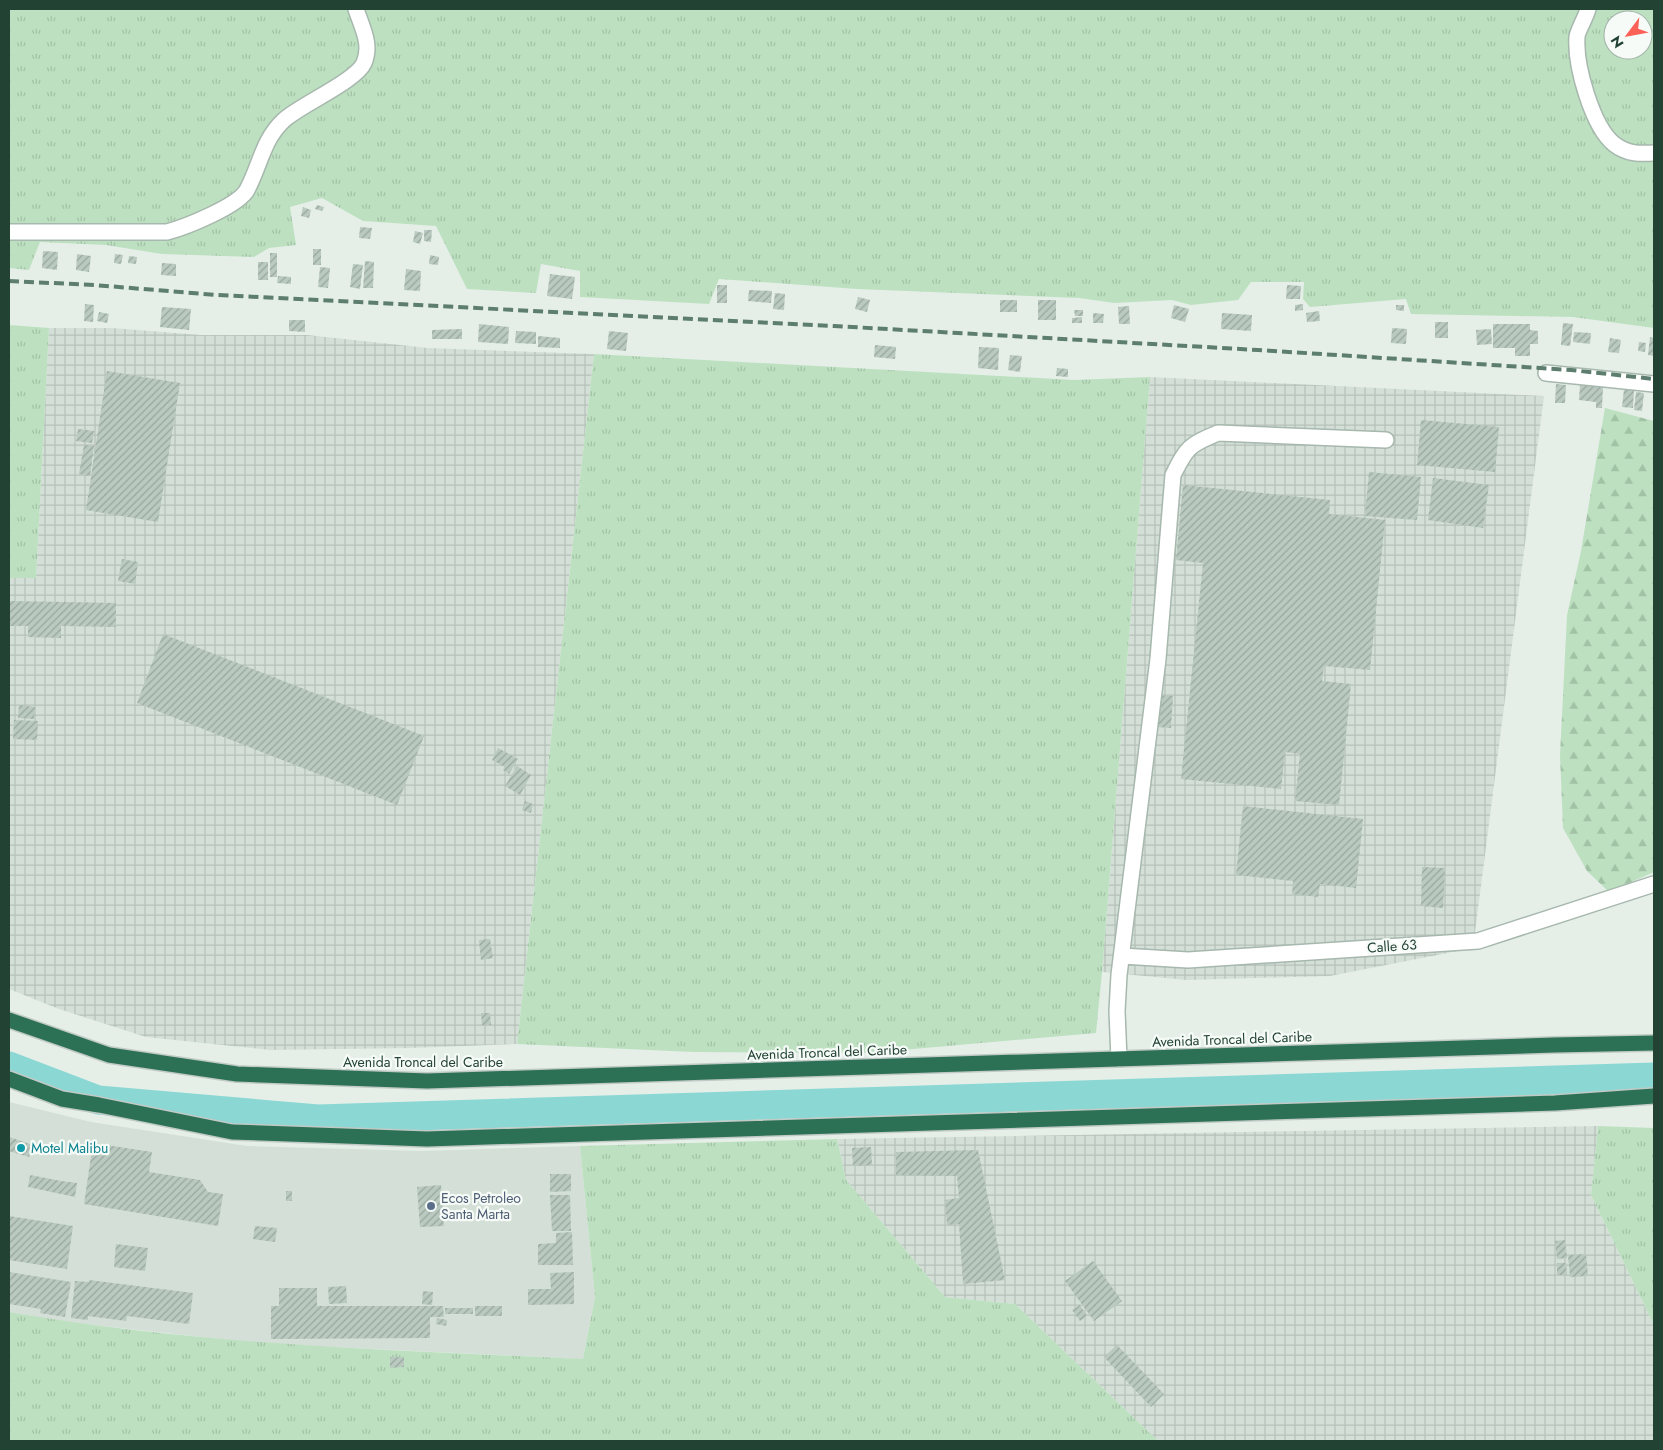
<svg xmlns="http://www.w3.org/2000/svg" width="1663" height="1450" font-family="Jost,sans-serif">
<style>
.built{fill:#d3dfd7}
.industrial{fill:url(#industrial-grid)}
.grass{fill:url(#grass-tufts);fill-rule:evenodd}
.forest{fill:url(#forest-firs)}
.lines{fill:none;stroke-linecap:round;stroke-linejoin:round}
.river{stroke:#8ad7d4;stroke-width:29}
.building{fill:url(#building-hatch)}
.street-casing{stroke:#a7b8ae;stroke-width:18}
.highway-casing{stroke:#c1cac6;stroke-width:18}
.street{stroke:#fff;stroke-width:15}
.highway{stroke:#2c7156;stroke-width:15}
.rail{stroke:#5d7e6f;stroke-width:4;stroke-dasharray:10 5;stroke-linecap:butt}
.culture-dot{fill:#0f9aa8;stroke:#f6fbf7;stroke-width:2}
.service-dot{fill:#5c6f8a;stroke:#f6fbf7;stroke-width:2}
.labels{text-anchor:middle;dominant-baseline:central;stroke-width:4.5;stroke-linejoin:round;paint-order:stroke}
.street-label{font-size:14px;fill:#224234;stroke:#f6fbf7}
.culture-label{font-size:14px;fill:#0d838f;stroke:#f6fbf7;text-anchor:start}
.service-label{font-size:14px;fill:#4e5e75;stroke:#f6fbf7;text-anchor:start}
</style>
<defs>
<pattern id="industrial-grid" width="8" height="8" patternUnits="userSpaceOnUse" patternTransform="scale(1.25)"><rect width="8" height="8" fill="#d3dfd7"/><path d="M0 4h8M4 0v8" fill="none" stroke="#b5c1b9"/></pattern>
<pattern id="grass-tufts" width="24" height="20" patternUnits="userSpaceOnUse" patternTransform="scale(1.25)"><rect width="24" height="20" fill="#bde1c0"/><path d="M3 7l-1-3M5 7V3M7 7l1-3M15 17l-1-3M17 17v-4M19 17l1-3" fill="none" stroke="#a2c2a6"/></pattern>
<pattern id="forest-firs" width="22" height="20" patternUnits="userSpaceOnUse" patternTransform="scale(1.25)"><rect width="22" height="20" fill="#bde1c0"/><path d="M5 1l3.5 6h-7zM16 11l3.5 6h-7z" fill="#a2c2a6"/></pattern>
<pattern id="building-hatch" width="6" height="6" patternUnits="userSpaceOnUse" patternTransform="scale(1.25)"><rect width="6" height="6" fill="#bacac1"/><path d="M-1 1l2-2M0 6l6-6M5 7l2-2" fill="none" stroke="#97a69e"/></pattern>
</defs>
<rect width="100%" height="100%" fill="#e5efe8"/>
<path class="built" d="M9,1102L91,1122L247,1146L420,1151L580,1146L595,1297L583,1359L265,1344L66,1322L9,1312Z"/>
<g class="industrial">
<path d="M49,328H112L201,335H307L428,348L594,354L517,1044L411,1048L271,1050L146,1037L59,1009L9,989V578H36Z"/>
<path d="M1150,377L1544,396L1473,948L1330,976L1187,980L1102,972Z"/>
<path d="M1598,1126L1591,1195L1654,1325V1441H1158L1015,1304L945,1297L846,1180L837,1139Z"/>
</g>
<g class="grass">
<path d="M9,9H1654V328L1573,317L1411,314L1406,299L1310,307L1303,299L1304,282H1251L1238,300L1191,305L1172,300L1114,303L1079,298L857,289L719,279L709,304L580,297V271L541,264L536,293L467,289L436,226L363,221L322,198L290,207L296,245L269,248L254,257L162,254L106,245L40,242L29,270L9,268ZM1613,20H1643V50H1613Z"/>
<path d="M9,325L49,328L36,578H9Z"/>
<path d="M594,354L1074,380L1150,377L1102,972L1096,1033L868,1053L693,1052L517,1044Z"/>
<path d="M1598,1126L1654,1128V1325L1591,1195Z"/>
<path d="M837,1139L846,1180L945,1297L1015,1304L1158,1441H9V1312C198,1345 391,1350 583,1359L595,1297L580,1146Z"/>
</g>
<path class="forest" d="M1605,408L1654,421V872L1609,892L1587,871L1563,828L1560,755L1567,615L1581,551Z"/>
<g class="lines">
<path class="river" d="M9,1066L98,1100L318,1119L1654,1077"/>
</g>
<g class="building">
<path d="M317,205L324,207L322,211L315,209Z"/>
<path d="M303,207L311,210L309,218L301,216Z"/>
<path d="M360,227L372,228L370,239L359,238Z"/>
<path d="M424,230H432L431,242L424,241Z"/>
<path d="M415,231L423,233L420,244L413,242Z"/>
<rect x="313" y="249" width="8" height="16"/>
<path d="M43,251L58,252L57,270L42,268Z"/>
<rect x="270" y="253" width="7" height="24"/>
<path d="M77,254L91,256L89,272L76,270Z"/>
<path d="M115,254L123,255L121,264L114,263Z"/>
<path d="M430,255L439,257L438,265L429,264Z"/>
<path d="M129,256L137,257L136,264L128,263Z"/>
<path d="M365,261L374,262L373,288H363Z"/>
<rect x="258" y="262" width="10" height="18"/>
<path d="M162,263L176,264V276L161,275Z"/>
<path d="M353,264L363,265L360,289L350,287Z"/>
<path d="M320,267L330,268L328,288L318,287Z"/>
<path d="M406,269L421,271L420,291L404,290Z"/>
<path d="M550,274L575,277L572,299L547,296Z"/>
<path d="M278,276L291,277V284L277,283Z"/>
<rect x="717" y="285" width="10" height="18"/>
<path d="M1287,285L1301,286L1300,299H1286Z"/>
<path d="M749,290L772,291L771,303L748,301Z"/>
<path d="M775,293L785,294L784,310L773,309Z"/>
<path d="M858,297L870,300L867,312L855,309Z"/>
<rect x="1000" y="300" width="17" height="12"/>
<rect x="1038" y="300" width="18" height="20"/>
<path d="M85,304L94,305L93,322L84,321Z"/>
<path d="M1303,304V310L1295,311V305Z"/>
<path d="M1174,305L1189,309L1185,322L1171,318Z"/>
<path d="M1396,305H1404V311L1396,310Z"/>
<path d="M1129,306L1130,324H1119L1118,307Z"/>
<path d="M162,307L191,309L189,330L160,327Z"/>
<path d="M1074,310H1083V316H1075Z"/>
<path d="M1319,311L1320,321L1307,322L1306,313Z"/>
<path d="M99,312L109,314L107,323L97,321Z"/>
<path d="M1093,313L1104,314L1103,323H1093Z"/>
<path d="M1222,313L1252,315L1251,331L1221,329Z"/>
<path d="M1082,317V323H1072V318Z"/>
<path d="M289,320H305V332L289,331Z"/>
<rect x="1435" y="322" width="13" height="16"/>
<path d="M1563,323L1573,324L1570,346L1561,345Z"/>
<path d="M479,324L509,327L508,344L478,342Z"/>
<path d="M1493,324H1530V330L1538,331V344H1530V356H1515V348H1493Z"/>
<path d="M1392,328L1407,329L1406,344L1391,343Z"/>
<path d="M462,329V339H432V330Z"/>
<path d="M1491,329L1492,344L1477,345L1476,330Z"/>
<path d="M516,331L536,332V344L515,343Z"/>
<path d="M609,331L628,333L626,351L607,349Z"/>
<path d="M1574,332L1591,333L1590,344L1573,342Z"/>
<path d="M538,336L560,338V348L538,347Z"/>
<path d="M1650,337L1654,338V356L1648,355Z"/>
<path d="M1610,338L1621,340L1619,353L1608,352Z"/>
<path d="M1639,342L1646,343L1645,352L1638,351Z"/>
<path d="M875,345L896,347L895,359L874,357Z"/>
<path d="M979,347L999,348L998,370L978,368Z"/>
<path d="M1010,355L1022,356L1020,372L1008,370Z"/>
<path d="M1057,368L1068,369V377L1056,376Z"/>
<path d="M107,371L180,383L158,522L86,510Z"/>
<path d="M1556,384L1566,385L1565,403H1555Z"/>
<path d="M1580,385L1603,387L1602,408H1596V402L1579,400Z"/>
<path d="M1624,389L1634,390L1633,408L1622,407Z"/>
<path d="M1636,392L1644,393L1642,411L1634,410Z"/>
<path d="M1421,420L1499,427L1495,472L1417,465Z"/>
<path d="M78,429L94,431L92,443L76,441Z"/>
<path d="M84,445L94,446L90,476L79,474Z"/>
<path d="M1369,472L1421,477L1417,520L1365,516Z"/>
<path d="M1433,478L1489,485L1483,528L1428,520Z"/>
<path d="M1183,485L1330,500L1329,514L1385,520L1370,670L1324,666L1322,681L1351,684L1339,805L1295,801L1300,754L1285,752L1281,789L1181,779L1203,563L1176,560Z"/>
<path d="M122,559L138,562L135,584L118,581Z"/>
<path d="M9,601L116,603V627L61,626V638L28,637V626H9Z"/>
<path d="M163,634L424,736L397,805L137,703Z"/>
<path d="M1158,695L1173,696L1171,728L1157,727Z"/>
<path d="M19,705L35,707L34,719L18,718Z"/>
<path d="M14,720L38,721L37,740L13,739Z"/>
<path d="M498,748L518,759L509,774L503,770L505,767L492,760Z"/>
<path d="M517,766L531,775L520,795L505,786Z"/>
<path d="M525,801L533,804L531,813L522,810Z"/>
<path d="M1243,806L1363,819L1356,888L1320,884L1318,897L1292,894L1293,881L1236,875Z"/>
<path d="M1422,867L1445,868L1443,908L1421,906Z"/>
<path d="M490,939L493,958L481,960L479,940Z"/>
<path d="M481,1013H490L491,1025H482Z"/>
<path d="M9,1137L33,1145L29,1157L9,1151Z"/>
<path d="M93,1143L152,1152L149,1172L200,1180L208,1192L223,1194L218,1226L84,1204Z"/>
<path d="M871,1147L872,1165L853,1166L852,1148Z"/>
<path d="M978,1150L1005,1280L963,1284L959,1224L947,1225L945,1200L959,1198L957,1176L896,1175V1152Z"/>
<path d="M550,1174H571V1191L550,1192Z"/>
<path d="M30,1175L61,1181L77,1183L75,1197L28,1187Z"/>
<path d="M441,1185L444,1226L420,1227L417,1187Z"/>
<rect x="286" y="1191" width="6" height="10"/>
<path d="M550,1195H570L571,1231H552Z"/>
<path d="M9,1216L73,1226L67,1269L9,1260Z"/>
<path d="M255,1226L277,1228L275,1242L253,1239Z"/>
<path d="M572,1232L573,1265H538V1244L556,1243V1233Z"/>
<path d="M1565,1240L1567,1258L1557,1259L1555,1241Z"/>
<path d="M116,1244L148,1248L145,1271L114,1267Z"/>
<path d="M1586,1254L1588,1276L1570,1277L1568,1255Z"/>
<path d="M1093,1261L1122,1301L1094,1321L1065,1281Z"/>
<path d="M1557,1263H1566L1567,1275H1557Z"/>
<path d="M9,1272L71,1282L65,1317L40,1313L41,1309L9,1304Z"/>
<path d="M574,1272V1304L528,1305V1289H551L550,1273Z"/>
<path d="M89,1280L193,1293L189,1324L127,1316L126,1321L88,1316V1320L71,1318L75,1281L89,1282Z"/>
<path d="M346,1286L347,1303L329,1304L328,1287Z"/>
<path d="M279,1288H317V1306H443L444,1317H430V1338L271,1339V1306H279Z"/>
<path d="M423,1291L433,1292L432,1305L422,1304Z"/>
<path d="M1080,1305L1087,1316L1080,1321L1072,1310Z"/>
<rect x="475" y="1306" width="27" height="10"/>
<rect x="445" y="1308" width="28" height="6"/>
<path d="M437,1318L447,1320L446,1326L436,1324Z"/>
<path d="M1117,1345L1164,1394L1151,1407L1104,1357Z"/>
<path d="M390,1357H404V1367L390,1368Z"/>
</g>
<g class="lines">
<g class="street-casing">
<g id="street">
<path d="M1588,9C1586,17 1577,32 1577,37C1575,65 1592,126 1614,144C1627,154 1639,154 1654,153"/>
<path d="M9,232H167C186,227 238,206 247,190C260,166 263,139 284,120C300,105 356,81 364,63C372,44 362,28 356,9"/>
<path d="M1546,373L1654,384"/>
<path d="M1122,956L1188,960L1478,941L1654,884"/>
<path d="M1119,1059L1117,1011L1119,975L1158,659L1173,475C1187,447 1189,445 1218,433L1386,440"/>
</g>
</g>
<g class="highway-casing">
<g id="highway">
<path d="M9,1020L109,1055L237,1074L427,1081L1554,1045L1654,1043"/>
<path d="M9,1079L62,1099L99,1105L232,1132L427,1139L1555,1103L1654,1096"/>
</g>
</g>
<use href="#street" class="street"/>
<use href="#highway" class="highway"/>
<path class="rail" d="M9,281L94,285L217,295L834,326L1258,350L1571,370L1654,379"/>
</g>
<circle class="culture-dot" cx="21" cy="1148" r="5"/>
<circle class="service-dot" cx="431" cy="1206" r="5"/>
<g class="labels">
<g class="street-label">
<text transform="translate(1392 946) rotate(-4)">Calle 63</text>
<text transform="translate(1232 1039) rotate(-2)">Avenida Troncal del Caribe</text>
<text transform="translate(827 1052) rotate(-2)">Avenida Troncal del Caribe</text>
<text x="423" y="1062">Avenida Troncal del Caribe</text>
</g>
<g class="culture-label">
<text x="31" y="1148">Motel Malibu</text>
</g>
<g class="service-label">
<text x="441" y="1198">Ecos Petroleo<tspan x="441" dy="16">Santa Marta</tspan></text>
</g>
</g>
<rect width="1663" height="1450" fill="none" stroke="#224234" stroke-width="20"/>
<g transform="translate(1628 35) rotate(238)"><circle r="24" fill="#f6fbf7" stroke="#a1b1a9"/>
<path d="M0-4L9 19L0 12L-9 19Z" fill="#fb6157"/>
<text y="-8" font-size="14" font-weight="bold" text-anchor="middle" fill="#224234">N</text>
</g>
</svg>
